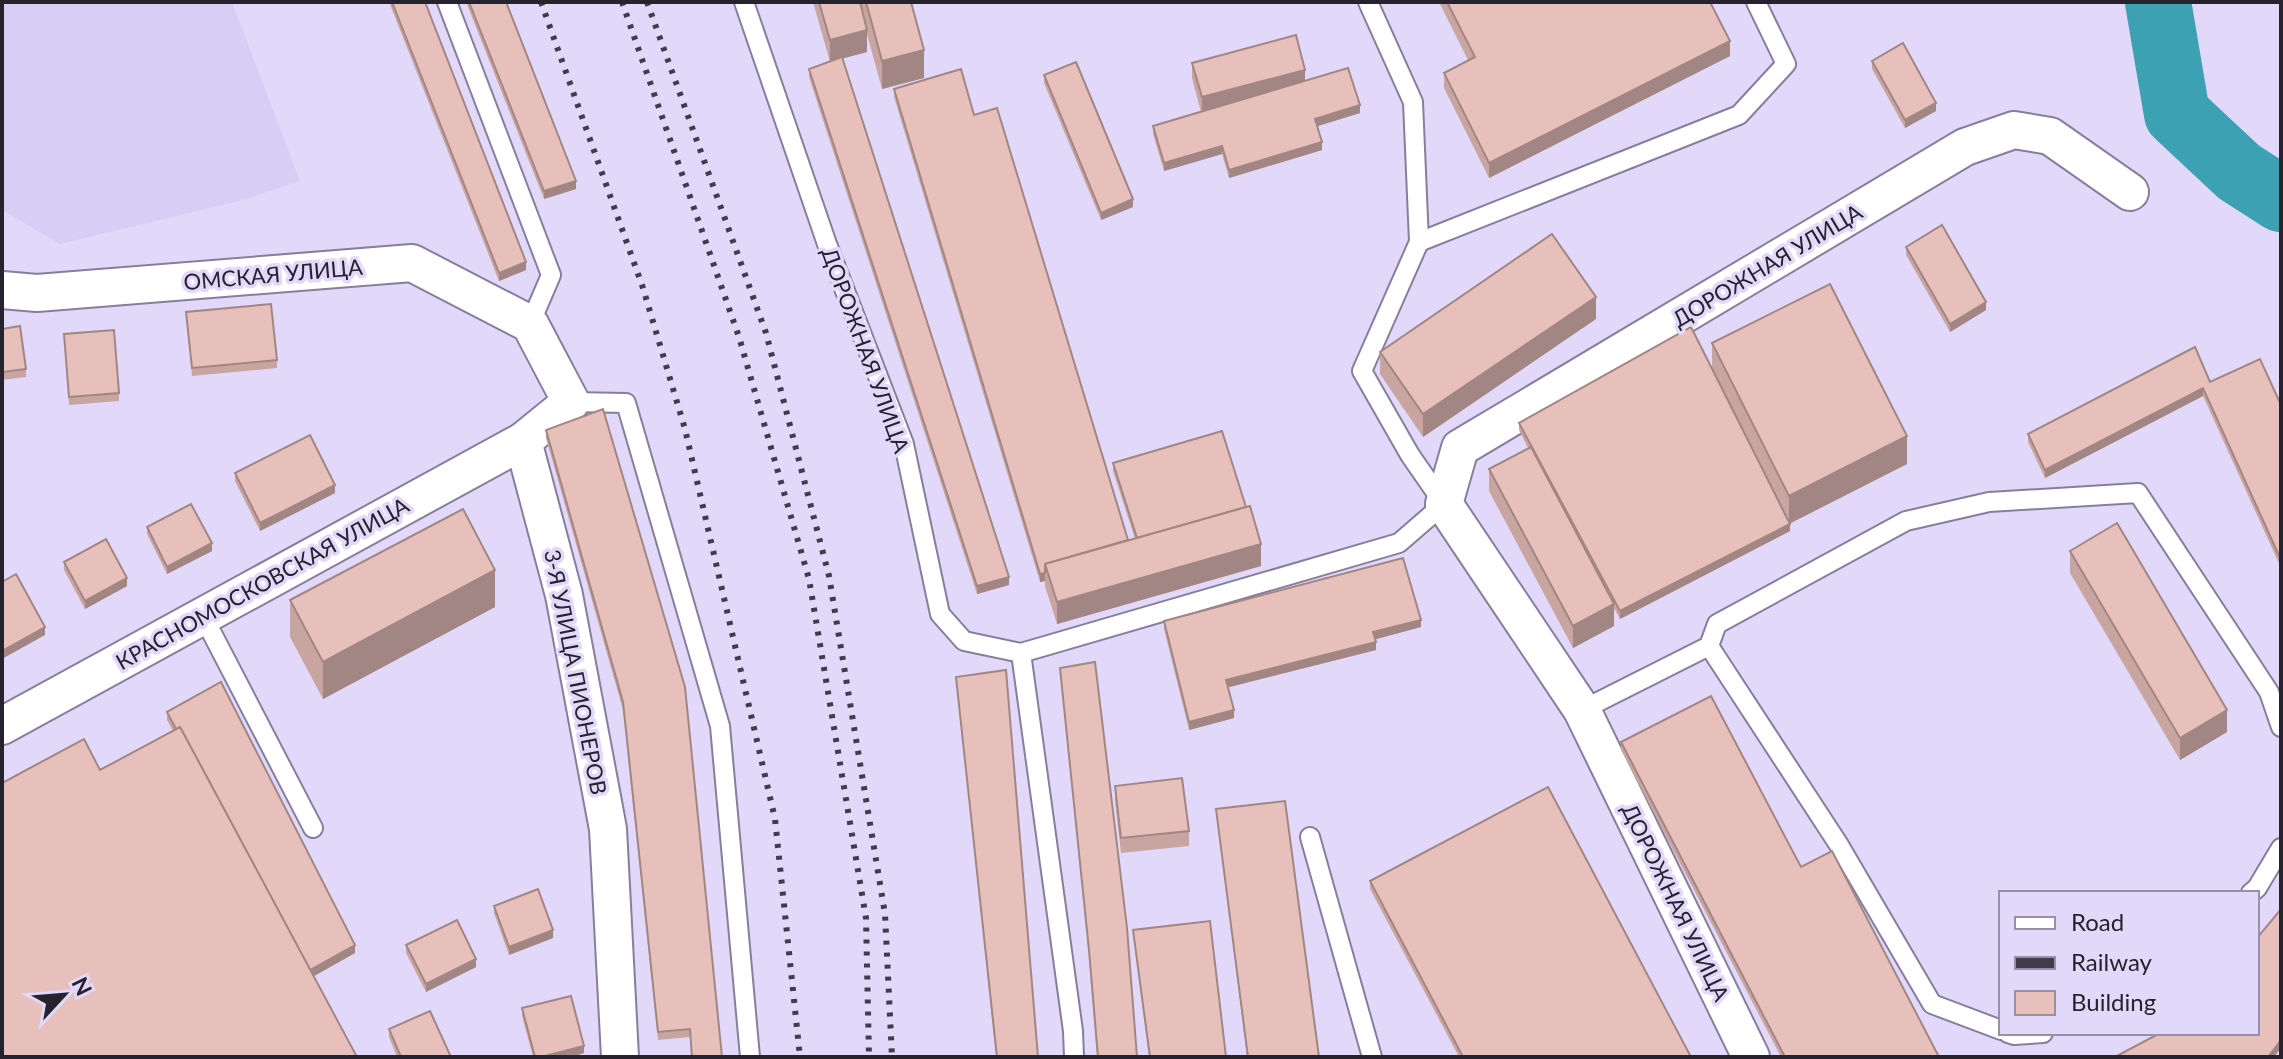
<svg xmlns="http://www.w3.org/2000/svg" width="2283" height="1059" font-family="Lato,sans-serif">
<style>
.built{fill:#d8cdf4}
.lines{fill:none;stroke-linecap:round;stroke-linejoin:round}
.river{stroke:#3da1b4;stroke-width:66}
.lane-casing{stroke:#877e9c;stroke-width:22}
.street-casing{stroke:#877e9c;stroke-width:40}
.lane{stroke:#fff;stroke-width:18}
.street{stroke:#fff;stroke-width:36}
.rail{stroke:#413c4b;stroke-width:6;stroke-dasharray:4 8;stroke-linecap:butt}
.wall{fill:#c8a5a1}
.shaded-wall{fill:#a28683}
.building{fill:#e8c0bb;stroke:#a28683;stroke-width:2}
.labels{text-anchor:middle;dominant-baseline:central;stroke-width:7;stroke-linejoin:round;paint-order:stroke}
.street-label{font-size:22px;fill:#26222e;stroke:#e2d9fa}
</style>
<rect width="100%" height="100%" fill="#e2d9fa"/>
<path class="built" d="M2,2H232L300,181L243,200L60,244L2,210Z"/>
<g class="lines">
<path class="river" d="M2158,2L2177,114L2239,172L2281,199"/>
<g class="lane-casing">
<g id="lane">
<path d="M447,2L551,275L530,324"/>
<path d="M744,2L827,244L904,444L940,614L964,641L1021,653L1399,543L1444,504L1410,455L1362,371L1419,242L1413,102L1368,2"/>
<path d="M1419,242L1739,115L1786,64L1756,2"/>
<path d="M571,402L626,403L720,726L750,1057"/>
<path d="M203,616L313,828"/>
<path d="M1709,646L1839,845L1932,1004L2001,1030"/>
<path d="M1021,653L1073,1031L1074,1057"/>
<path d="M1582,710L1709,646L1717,624L1906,521L1989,502L2138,493L2269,692L2281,727"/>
<path d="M1310,837L1372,1057"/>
<path d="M2251,893L2257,888L2281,848"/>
<path d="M2008,1033L2014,1035L2043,1033"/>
</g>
</g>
<g class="street-casing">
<g id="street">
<path d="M2,290L37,293L412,263L530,324L571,402L523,441L564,595L608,829L620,1057"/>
<path d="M2,726L523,441"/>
<path d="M1751,1057L1582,710L1444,504L1460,448L1965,147L2014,130L2050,136L2130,192"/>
</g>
</g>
<use href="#lane" class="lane"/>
<use href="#street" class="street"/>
<g class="rail">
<path d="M541,2L643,288L685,429L775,819L800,1057"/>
<path d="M622,2L739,337L809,579L866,918L869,1057"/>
<path d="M647,2L766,333L829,576L885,914L892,1057"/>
</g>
</g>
<g class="wall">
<path d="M389,2H425L526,270L499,281Z"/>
<path d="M466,2H506L576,189L544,199Z"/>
<path d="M813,2H911L924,78L882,89L867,34V52L842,58L1009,585L977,594L809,77V69L830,62Z"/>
<path d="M1439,2H1710L1730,56L1489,178L1444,88V73L1468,60Z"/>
<path d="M1872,61L1936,111L1905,128L1872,69Z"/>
<path d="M1192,63L1305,81L1360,113L1317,126L1322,150L1229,178L1222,154L1164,171L1153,134V126L1201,112L1192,78Z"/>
<path d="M1044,75L1133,207L1101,220L1044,83Z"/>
<path d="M894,89L974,115L1128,540L1135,539L1113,471V463L1261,566L1057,624L1045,586V581L1040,582L894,97Z"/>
<path d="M1906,247L1986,310L1950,332L1906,255Z"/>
<path d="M186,312L277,360V368L192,376Z"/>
<path d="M1596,319L1423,437L1380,374V352Z"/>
<path d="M2,329L26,369V377L2,380Z"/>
<path d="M64,334L119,393V401L69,405Z"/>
<path d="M1712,343L1907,464L1790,523V531L1620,619L1614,608V626L1573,648L1489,491V469L1528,448L1519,430V423L1712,369Z"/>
<path d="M2210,382L2281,405V568L2203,396L2045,478L2028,442V434Z"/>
<path d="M603,409L722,1057H691L690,1037L658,1040L623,710L546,438V430Z"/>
<path d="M235,473L335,493L260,531L235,481Z"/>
<path d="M147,527L212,551L167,574L147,534Z"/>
<path d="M2070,551L2227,732L2180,760L2070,573Z"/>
<path d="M64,562L127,586L85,609L64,570Z"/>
<path d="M290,600L495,607L323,699L290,637Z"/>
<path d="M1164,621L1421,627L1375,639L1376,650L1228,687L1234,718L1189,730L1164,629Z"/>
<path d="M1060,668L1137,1057H1097L1089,958Z"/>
<path d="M956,677L1038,1057H996Z"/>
<path d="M167,712L355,953L314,976L100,770L173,731L167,720Z"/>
<path d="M1621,742L1801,867L1939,1057H1781L1621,750Z"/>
<path d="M1115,786L1189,831V846L1121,853L1115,801Z"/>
<path d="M1216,809L1319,1057H1247Z"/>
<path d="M1370,881L1691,1057H1459L1370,889Z"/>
<path d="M494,906L553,938L509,955L494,913Z"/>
<path d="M1133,930L1226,1057H1149Z"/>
<path d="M406,945L476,967L426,992L406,953Z"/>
<path d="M522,1008L584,1053L571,1057H533L522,1016Z"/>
<path d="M389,1029L451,1057H397L389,1037Z"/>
</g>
<g class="shaded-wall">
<path d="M867,30V52L830,62V40Z"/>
<path d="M1730,41V56L1489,178V163Z"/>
<path d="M924,50V78L882,89V61Z"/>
<path d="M1305,70V85L1202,112V97Z"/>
<path d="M1936,103V111L1905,128V120Z"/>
<path d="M1360,105V113L1315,127V119Z"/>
<path d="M1322,142V150L1229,178V170Z"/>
<path d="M1222,146V154L1164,171V163Z"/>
<path d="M576,181V189L544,199V191Z"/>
<path d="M1133,199V207L1101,220V213Z"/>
<path d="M526,262V270L499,281V273Z"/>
<path d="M1596,297V319L1423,437V414Z"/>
<path d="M1986,302V310L1950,332V324Z"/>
<path d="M2203,388V396L2045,478V470Z"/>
<path d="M1907,436V464L1789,524V496Z"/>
<path d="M335,485V493L260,531V523Z"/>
<path d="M1790,524V531L1620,619V611Z"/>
<path d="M212,543V551L167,574V567Z"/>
<path d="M1261,544V566L1057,624V602Z"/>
<path d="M495,570V607L323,699V662Z"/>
<path d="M1045,573V581L1040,582V574Z"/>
<path d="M1009,577V585L977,594V586Z"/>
<path d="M127,578V586L85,609V601Z"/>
<path d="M1614,604V626L1573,648V626Z"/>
<path d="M1421,620V627L1373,640V632Z"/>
<path d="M45,627V635L2,659V651Z"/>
<path d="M1376,642V650L1226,688V680Z"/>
<path d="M1234,710V718L1189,730V722Z"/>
<path d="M2227,710V732L2180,760V738Z"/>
<path d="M553,930V938L509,955V947Z"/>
<path d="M355,945V953L307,980V972Z"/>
<path d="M476,959V967L426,992V984Z"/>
<path d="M2281,1040V1048L2274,1057H2268Z"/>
<path d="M584,1046V1053L571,1057H541Z"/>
</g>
<g class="building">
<path d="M392,2H425L526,262L499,273Z"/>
<path d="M469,2H506L576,181L544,191Z"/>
<path d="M819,2H860L867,30L830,40Z"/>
<path d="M866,2H911L924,50L882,61Z"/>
<path d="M1447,2H1710L1730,41L1489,163L1444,73L1475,57Z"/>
<path d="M1296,35L1305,70L1202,97L1192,63Z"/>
<path d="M1903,43L1936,103L1905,120L1872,61Z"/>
<path d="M842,57L1009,577L977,586L809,69Z"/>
<path d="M1076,62L1133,199L1101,213L1044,75Z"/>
<path d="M1348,68L1360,105L1315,119L1322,142L1229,170L1222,146L1164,163L1153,126Z"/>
<path d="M961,69L974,115L997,108L1128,540L1045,564V573L1040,574L894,89Z"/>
<path d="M1942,225L1986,302L1950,324L1906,247Z"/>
<path d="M1552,234L1596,297L1423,414L1380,352Z"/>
<path d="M1830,284L1907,436L1789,496L1712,343Z"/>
<path d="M271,304L277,360L192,368L186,312Z"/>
<path d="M20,326L26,369L2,372V329Z"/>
<path d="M1691,327L1790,524L1620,611L1519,423Z"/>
<path d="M114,330L119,393L69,397L64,334Z"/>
<path d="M2195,347L2210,382L2260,359L2281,405V560L2203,388L2045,470L2028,434Z"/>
<path d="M603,409L685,687L722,1057H692L690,1029L658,1032L623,702L546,430Z"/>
<path d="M1222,431L1246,507L1137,538L1113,463Z"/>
<path d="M310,435L335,485L260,523L235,473Z"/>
<path d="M1531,447L1614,604L1573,626L1489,469Z"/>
<path d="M191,504L212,543L167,567L147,527Z"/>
<path d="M1250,506L1261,544L1057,602L1045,564Z"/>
<path d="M463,509L495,570L323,662L290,600Z"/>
<path d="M2117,523L2227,710L2180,738L2070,551Z"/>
<path d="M106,539L127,578L85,601L64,562Z"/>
<path d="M1403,558L1421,620L1373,632L1376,642L1226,680L1234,710L1189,722L1164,621Z"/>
<path d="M16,574L45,627L2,651V582Z"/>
<path d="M1095,662L1127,928L1137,1057H1098L1089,950L1060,668Z"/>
<path d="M1006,670L1038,1057H997L956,677Z"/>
<path d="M221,682L355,945L310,970L180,727L176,729L167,712Z"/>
<path d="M1711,696L1801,867L1832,851L1939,1057H1785L1621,742Z"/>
<path d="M180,727L357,1057H2V783L84,739L100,770Z"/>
<path d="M1182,778L1189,831L1121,838L1115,786Z"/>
<path d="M1548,787L1691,1057H1463L1370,881Z"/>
<path d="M1285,801L1319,1057H1248L1216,809Z"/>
<path d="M538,889L553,930L509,947L494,906Z"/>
<path d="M2281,909V1040L2268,1057H2115L2160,1033H2257V938Z"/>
<path d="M457,920L476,959L426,984L406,945Z"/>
<path d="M1210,921L1226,1057H1150L1133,930Z"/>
<path d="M571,996L584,1046L541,1057H535L522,1008Z"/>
<path d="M430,1011L451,1057H401L389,1029Z"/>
</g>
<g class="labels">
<g class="street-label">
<text transform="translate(1767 265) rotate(-31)">ДОРОЖНАЯ УЛИЦА</text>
<text transform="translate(273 274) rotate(-5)">ОМСКАЯ УЛИЦА</text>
<text transform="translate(866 350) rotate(70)">ДОРОЖНАЯ УЛИЦА</text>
<text transform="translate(262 583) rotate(-29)">КРАСНОМОСКОВСКАЯ УЛИЦА</text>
<text transform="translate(576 672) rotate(79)">3-Я УЛИЦА ПИОНЕРОВ</text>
<text transform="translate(1676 902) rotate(64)">ДОРОЖНАЯ УЛИЦА</text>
</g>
</g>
<rect width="2283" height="1059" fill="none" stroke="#26222e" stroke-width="8"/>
<rect x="1999" y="891" width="260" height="144" fill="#e2d9fa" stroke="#9790a8" stroke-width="2"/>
<rect x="2015" y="917" width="40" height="12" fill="#ffffff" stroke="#9790a8" stroke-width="2"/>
<text x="2071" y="931" font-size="24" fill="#26222e">Road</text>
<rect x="2015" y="957" width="40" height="12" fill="#413c4b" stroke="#9790a8" stroke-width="2"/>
<text x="2071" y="971" font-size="24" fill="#26222e">Railway</text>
<rect x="2015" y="991" width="40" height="24" fill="#e8c0bb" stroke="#9790a8" stroke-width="2"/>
<text x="2071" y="1011" font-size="24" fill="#26222e">Building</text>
<g transform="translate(64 995) rotate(64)" stroke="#e2d9fa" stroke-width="6" paint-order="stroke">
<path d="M0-6L14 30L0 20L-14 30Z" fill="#26222e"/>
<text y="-12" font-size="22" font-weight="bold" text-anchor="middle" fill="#26222e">N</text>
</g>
</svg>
